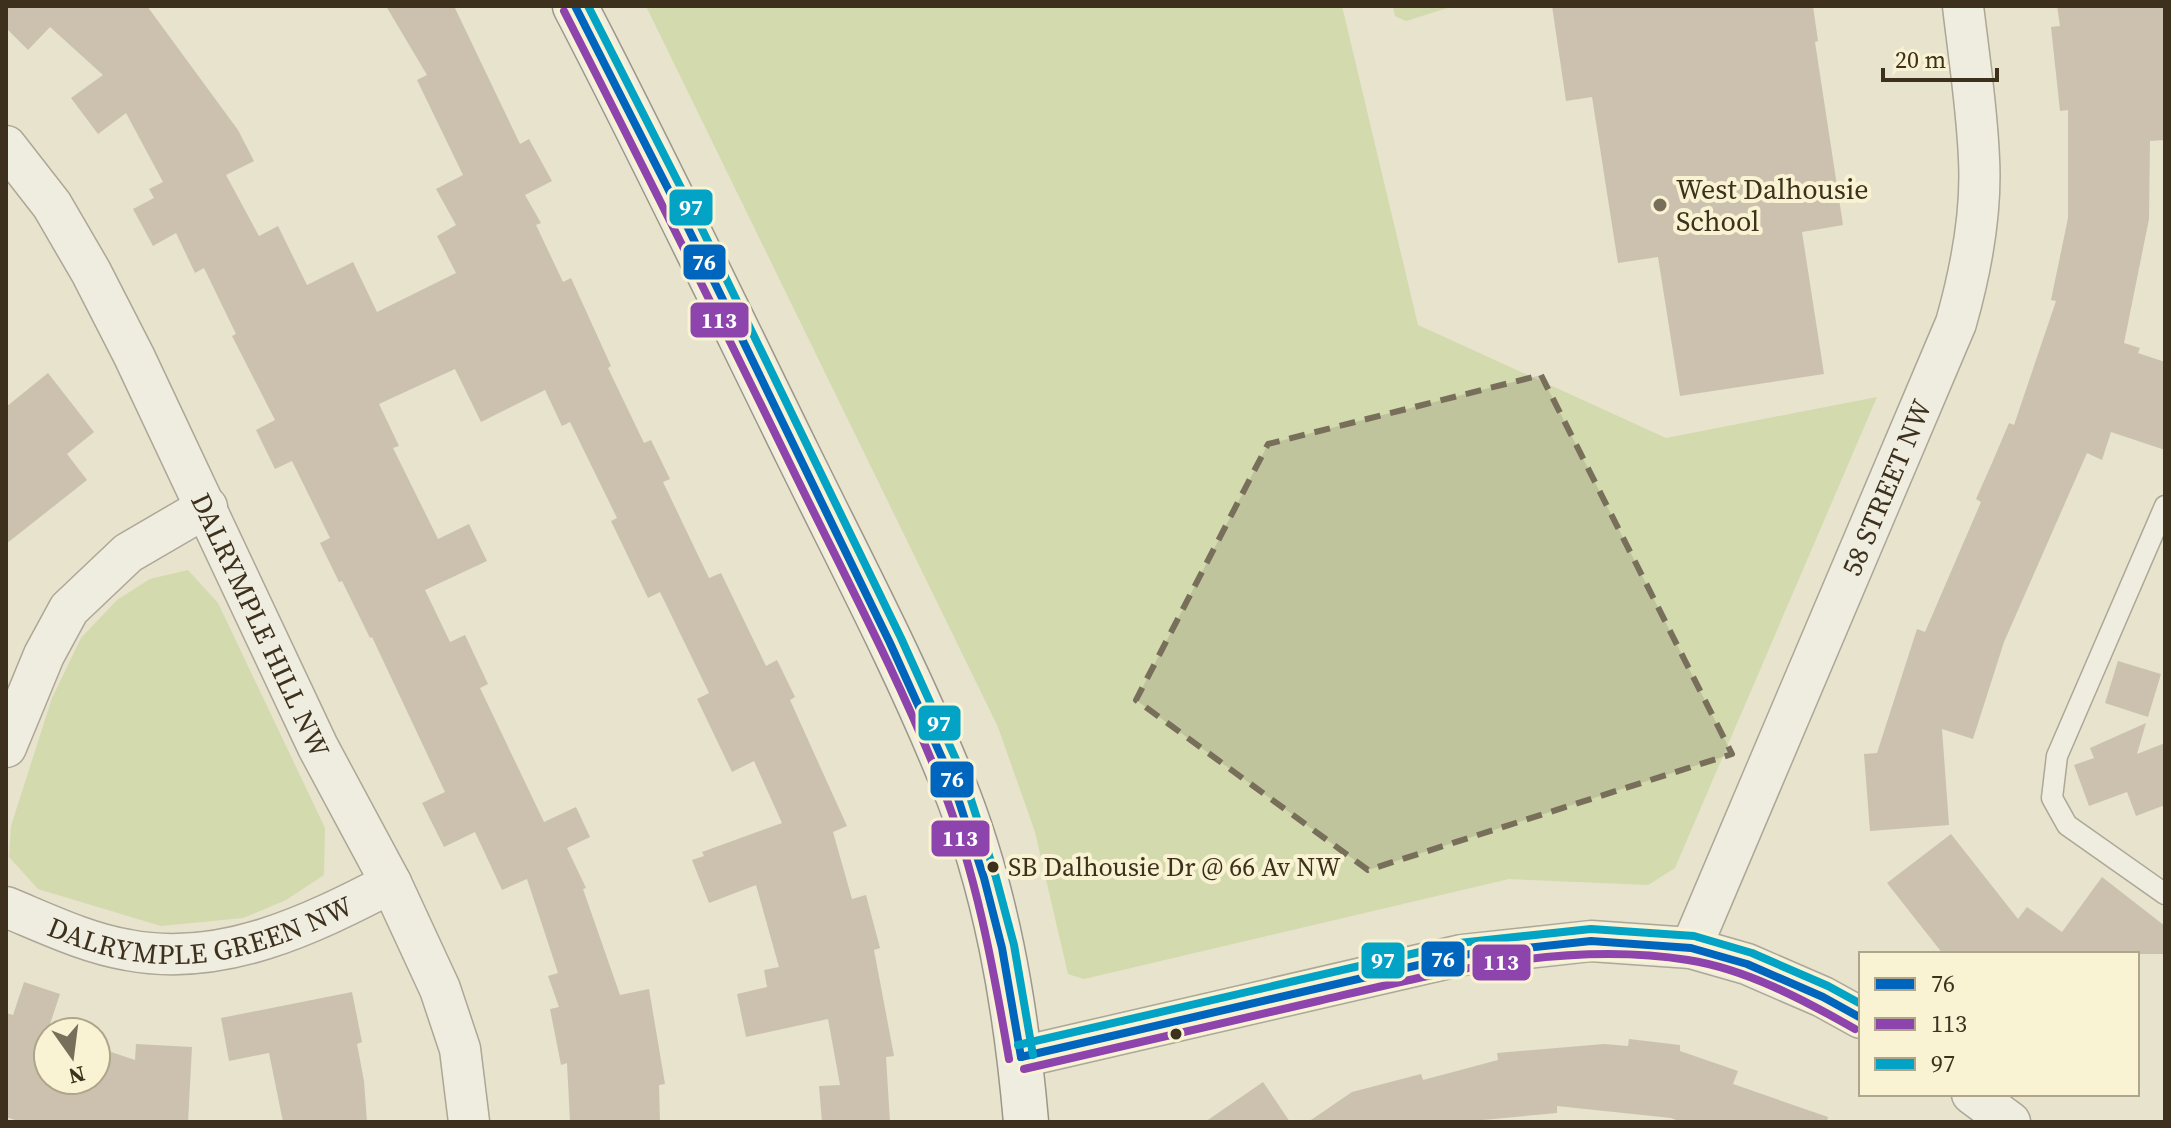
<svg xmlns="http://www.w3.org/2000/svg" width="2171" height="1128" font-family="'Source Serif 4',serif">
<style>
.green{fill:#d3daae}
.building{fill:#ccc1ae}
.lines{fill:none;stroke-linecap:round;stroke-linejoin:round}
.lane-casing{stroke:#aca796;stroke-width:23}
.street-casing{stroke:#aca796;stroke-width:43}
.secondary-casing{stroke:#9c9786;stroke-width:47}
.lane{stroke:#efece0;stroke-width:20}
.street{stroke:#efece0;stroke-width:40}
.secondary{stroke:#efece0;stroke-width:44}
.bus-1-casing{stroke:#f9f3d3;stroke-width:14}
.bus-2-casing{stroke:#f9f3d3;stroke-width:14}
.bus-3-casing{stroke:#f9f3d3;stroke-width:14}
.bus-1{stroke:#0065bd;stroke-width:8}
.bus-2{stroke:#8e44ad;stroke-width:8}
.bus-3{stroke:#03a3c5;stroke-width:8}
.marked{fill:#786f5b;fill-opacity:0.2;stroke:#786f5b;stroke-width:6;stroke-dasharray:16 10;stroke-linejoin:round}
.poi-dot{fill:#786f5b;stroke:#f9f3d3;stroke-width:3}
.bus-dot{fill:#3d311d;stroke:#f9f3d3;stroke-width:3}
.labels{text-anchor:middle;dominant-baseline:central;stroke-width:8;stroke-linejoin:round;paint-order:stroke}
.bus-label{font-size:26px;fill:#3d311d;stroke:#f9f3d3;text-anchor:start}
.poi-label{font-size:28px;fill:#3d311d;stroke:#f9f3d3;text-anchor:start}
.street-label{font-size:28px;fill:#3d311d;stroke:#f9f3d3}
.line-badge{stroke:#f9f3d3;stroke-width:3}
.badge-label{font-size:22px;text-anchor:middle;font-weight:bold;fill:#fff}
</style>
<rect width="100%" height="100%" fill="#e7e3cd"/>
<g class="green">
<path d="M646,6H1342L1418,325L1666,438L1877,397L1675,868L1648,885L1509,879L1084,979L1068,974L1035,832L998,727Z"/>
<path d="M1393,6H1454L1406,21L1395,16Z"/>
<path d="M188,570L218,603L325,828L324,875L286,900L243,918L161,926L38,889L9,857L11,826L52,698L81,638L117,600L150,579Z"/>
</g>
<g class="building">
<path d="M6,6H147L238,130L254,161L226,175L259,236L278,226L307,285L353,262L377,312L456,273L437,236L456,225L436,189L463,175L417,80L427,75L386,6H454L520,144L529,139L552,181L525,195L541,223L536,225L563,282L571,278L611,366L608,368L644,443L651,440L670,479L663,482L709,578L721,573L766,666L777,660L795,697L790,700L847,826L833,832L852,899L866,895L880,948L874,950L894,1056L886,1057L890,1122H822L819,1086L840,1085L828,1019L746,1037L737,994L767,987L764,970L779,967L756,885L709,903L692,860L704,856L702,852L782,823L754,761L732,772L697,699L709,693L660,592L648,598L611,521L617,518L570,422L562,426L545,390L481,422L455,369L379,404L399,446L393,448L438,539L469,524L487,561L425,590L450,642L465,635L488,684L480,688L544,822L576,807L590,837L567,848L586,888L583,889L620,995L649,989L665,1084L659,1085L660,1122H570L567,1063L561,1065L550,1009L559,1007L548,976L558,973L527,879L502,890L475,832L444,847L422,803L445,792L372,637L370,638L342,581L339,582L320,543L330,538L292,461L275,469L256,430L275,420L232,336L236,334L204,268L195,273L176,233L153,246L133,209L154,198L149,189L163,182L126,113L98,134L71,98L103,75L50,27L28,50L6,28Z"/>
<path d="M1552,6H1813L1818,41L1815,42L1843,225L1802,232L1824,374L1680,396L1658,257L1618,263L1592,97L1566,101Z"/>
<path d="M2057,6H2165V140L2150,141L2149,219L2124,343L2140,348L2138,353L2165,362V450L2111,432L2102,460L2087,453L2004,642L1973,739L1942,729L1949,825L1870,831L1864,754L1877,753L1917,629L1925,632L1981,502L1976,499L1992,463L2009,423L2014,425L2056,301L2051,300L2068,218V110L2060,111L2051,27L2060,26Z"/>
<path d="M48,373L94,432L67,454L87,480L6,544V407Z"/>
<path d="M2118,661L2161,674L2148,717L2105,703Z"/>
<path d="M2146,723L2137,754L2165,743V805L2136,816L2127,792L2089,806L2074,765L2094,758L2090,748Z"/>
<path d="M1951,834L2018,919L2027,907L2062,932L2102,877L2165,926V954H1943L1887,883Z"/>
<path d="M24,982L60,994L48,1030L54,1032H48V1080H96V1047L135,1060L136,1044L192,1047L188,1122H21L6,1117V1013L13,1015Z"/>
<path d="M352,992L362,1042L357,1044L364,1081L367,1122H283L269,1053L229,1061L221,1018Z"/>
<path d="M1629,1039L1680,1045V1051L1738,1071L1733,1084L1828,1117L1827,1122H1681L1671,1118L1557,1106V1113L1461,1122H1308L1352,1092L1421,1074L1423,1080L1498,1060L1497,1053L1604,1044L1628,1046Z"/>
<path d="M1263,1082L1290,1122H1205Z"/>
</g>
<g class="lines">
<g class="lane-casing">
<path id="lane" d="M2165,506L2057,756L2052,798L2067,825L2165,894"/>
</g>
<g class="street-casing">
<g id="street">
<path id="s1" d="M6,146L52,205L91,272L134,356L318,747L391,883L440,989L460,1049L469,1122"/>
<path d="M6,747L44,655L69,609L128,553L207,507"/>
<path id="s2" d="M6,907C45,923 86,943 128,950C222,968 310,925 391,883"/>
<path id="s3" d="M1691,948L1956,323C1971,270 1982,215 1979,159C1977,108 1969,57 1963,6"/>
<path d="M1021,1057L1462,955L1591,941L1691,948L1747,964L1823,997L1861,1018"/>
<path d="M1972,1094L2010,1122"/>
</g>
</g>
<g class="secondary-casing">
<path id="secondary" d="M575,6C652,154 724,304 797,453C850,561 906,667 951,778C996,887 1016,1006 1026,1122"/>
</g>
<use href="#lane" class="lane"/>
<use href="#street" class="street"/>
<use href="#secondary" class="secondary"/>
<g class="bus-1-casing">
<g id="bus-1">
<path d="M575,6L688,228L890,643L952,780L984,878L1002,948L1021,1057"/>
<path d="M1021,1057L1462,955L1591,941L1691,948L1747,964L1823,997L1861,1018"/>
</g>
</g>
<g class="bus-2-casing">
<g id="bus-2">
<path d="M564,11C641,162 717,314 791,466C842,571 898,675 941,784C976,872 993,966 1009,1059"/>
<path d="M1024,1069C1122,1046 1220,1023 1318,1001C1439,973 1564,940 1688,960C1746,969 1804,1000 1855,1029"/>
</g>
</g>
<g class="bus-3-casing">
<g id="bus-3">
<path d="M588,6L699,223L901,638L963,775L995,874L1014,945L1033,1055"/>
<path d="M1018,1045L1459,943L1591,929L1694,936L1752,953L1828,986L1861,1004"/>
</g>
</g>
<use href="#bus-1" class="bus-1"/>
<use href="#bus-2" class="bus-2"/>
<use href="#bus-3" class="bus-3"/>
</g>
<path class="marked" d="M1541,375L1732,754L1368,870L1136,700L1268,444Z"/>
<circle class="poi-dot" cx="1660" cy="205" r="8"/>
<g class="bus-dot">
<circle cx="993" cy="867" r="7"/>
<circle cx="1176" cy="1034" r="7"/>
</g>
<g class="labels">
<g class="bus-label">
<text x="1008" y="867">SB Dalhousie Dr @ 66 Av NW</text>
</g>
<g class="poi-label">
<text x="1676" y="189">West Dalhousie<tspan x="1676" dy="32">School</tspan></text>
</g>
<g class="street-label">
<text stroke="none"><textPath href="#s3" startOffset="500">58 STREET NW</textPath></text>
<text stroke="none"><textPath href="#s1" startOffset="544">DALRYMPLE HILL NW</textPath></text>
<text stroke="none"><textPath href="#s2" startOffset="204">DALRYMPLE GREEN NW</textPath></text>
</g>
</g>
<g class="line-badge">
<rect x="668" y="188" width="46" height="39" rx="8" fill="#03a3c5"/>
<rect x="682" y="243" width="45" height="38" rx="8" fill="#0065bd"/>
<rect x="689" y="301" width="61" height="38" rx="8" fill="#8e44ad"/>
<rect x="917" y="704" width="45" height="38" rx="8" fill="#03a3c5"/>
<rect x="929" y="760" width="46" height="39" rx="8" fill="#0065bd"/>
<rect x="930" y="819" width="61" height="39" rx="8" fill="#8e44ad"/>
<rect x="1420" y="940" width="46" height="38" rx="8" fill="#0065bd"/>
<rect x="1360" y="941" width="46" height="39" rx="8" fill="#03a3c5"/>
<rect x="1471" y="943" width="61" height="39" rx="8" fill="#8e44ad"/>
</g>
<g class="badge-label">
<text x="691" y="215">97</text>
<text x="704" y="270">76</text>
<text x="719" y="328">113</text>
<text x="939" y="731">97</text>
<text x="952" y="787">76</text>
<text x="960" y="846">113</text>
<text x="1443" y="967">76</text>
<text x="1383" y="968">97</text>
<text x="1501" y="970">113</text>
</g>
<rect width="2171" height="1128" fill="none" stroke="#3d311d" stroke-width="16"/>
<rect x="1859" y="952" width="280" height="144" fill="#f9f3d3" stroke="#aea58a" stroke-width="2"/>
<rect x="1875" y="978" width="40" height="12" fill="#0065bd" stroke="#aea58a" stroke-width="2"/>
<text x="1931" y="992" font-size="24" fill="#3d311d">76</text>
<rect x="1875" y="1018" width="40" height="12" fill="#8e44ad" stroke="#aea58a" stroke-width="2"/>
<text x="1931" y="1032" font-size="24" fill="#3d311d">113</text>
<rect x="1875" y="1058" width="40" height="12" fill="#03a3c5" stroke="#aea58a" stroke-width="2"/>
<text x="1931" y="1072" font-size="24" fill="#3d311d">97</text>
<g transform="translate(72 1056) rotate(166)"><circle r="38" fill="#f9f3d3" stroke="#aea58a" stroke-width="2"/>
<path d="M0-6L14 30L0 20L-14 30Z" fill="#786f5b"/>
<text y="-12" font-size="22" font-weight="bold" text-anchor="middle" fill="#3d311d">N</text>
</g>
<path d="M1883 68v12h114v-12" fill="none" stroke="#3d311d" stroke-width="4"/>
<text x="1895" y="68" font-size="24" fill="#3d311d" stroke="#f9f3d3" stroke-width="6" paint-order="stroke">20 m</text>
</svg>
